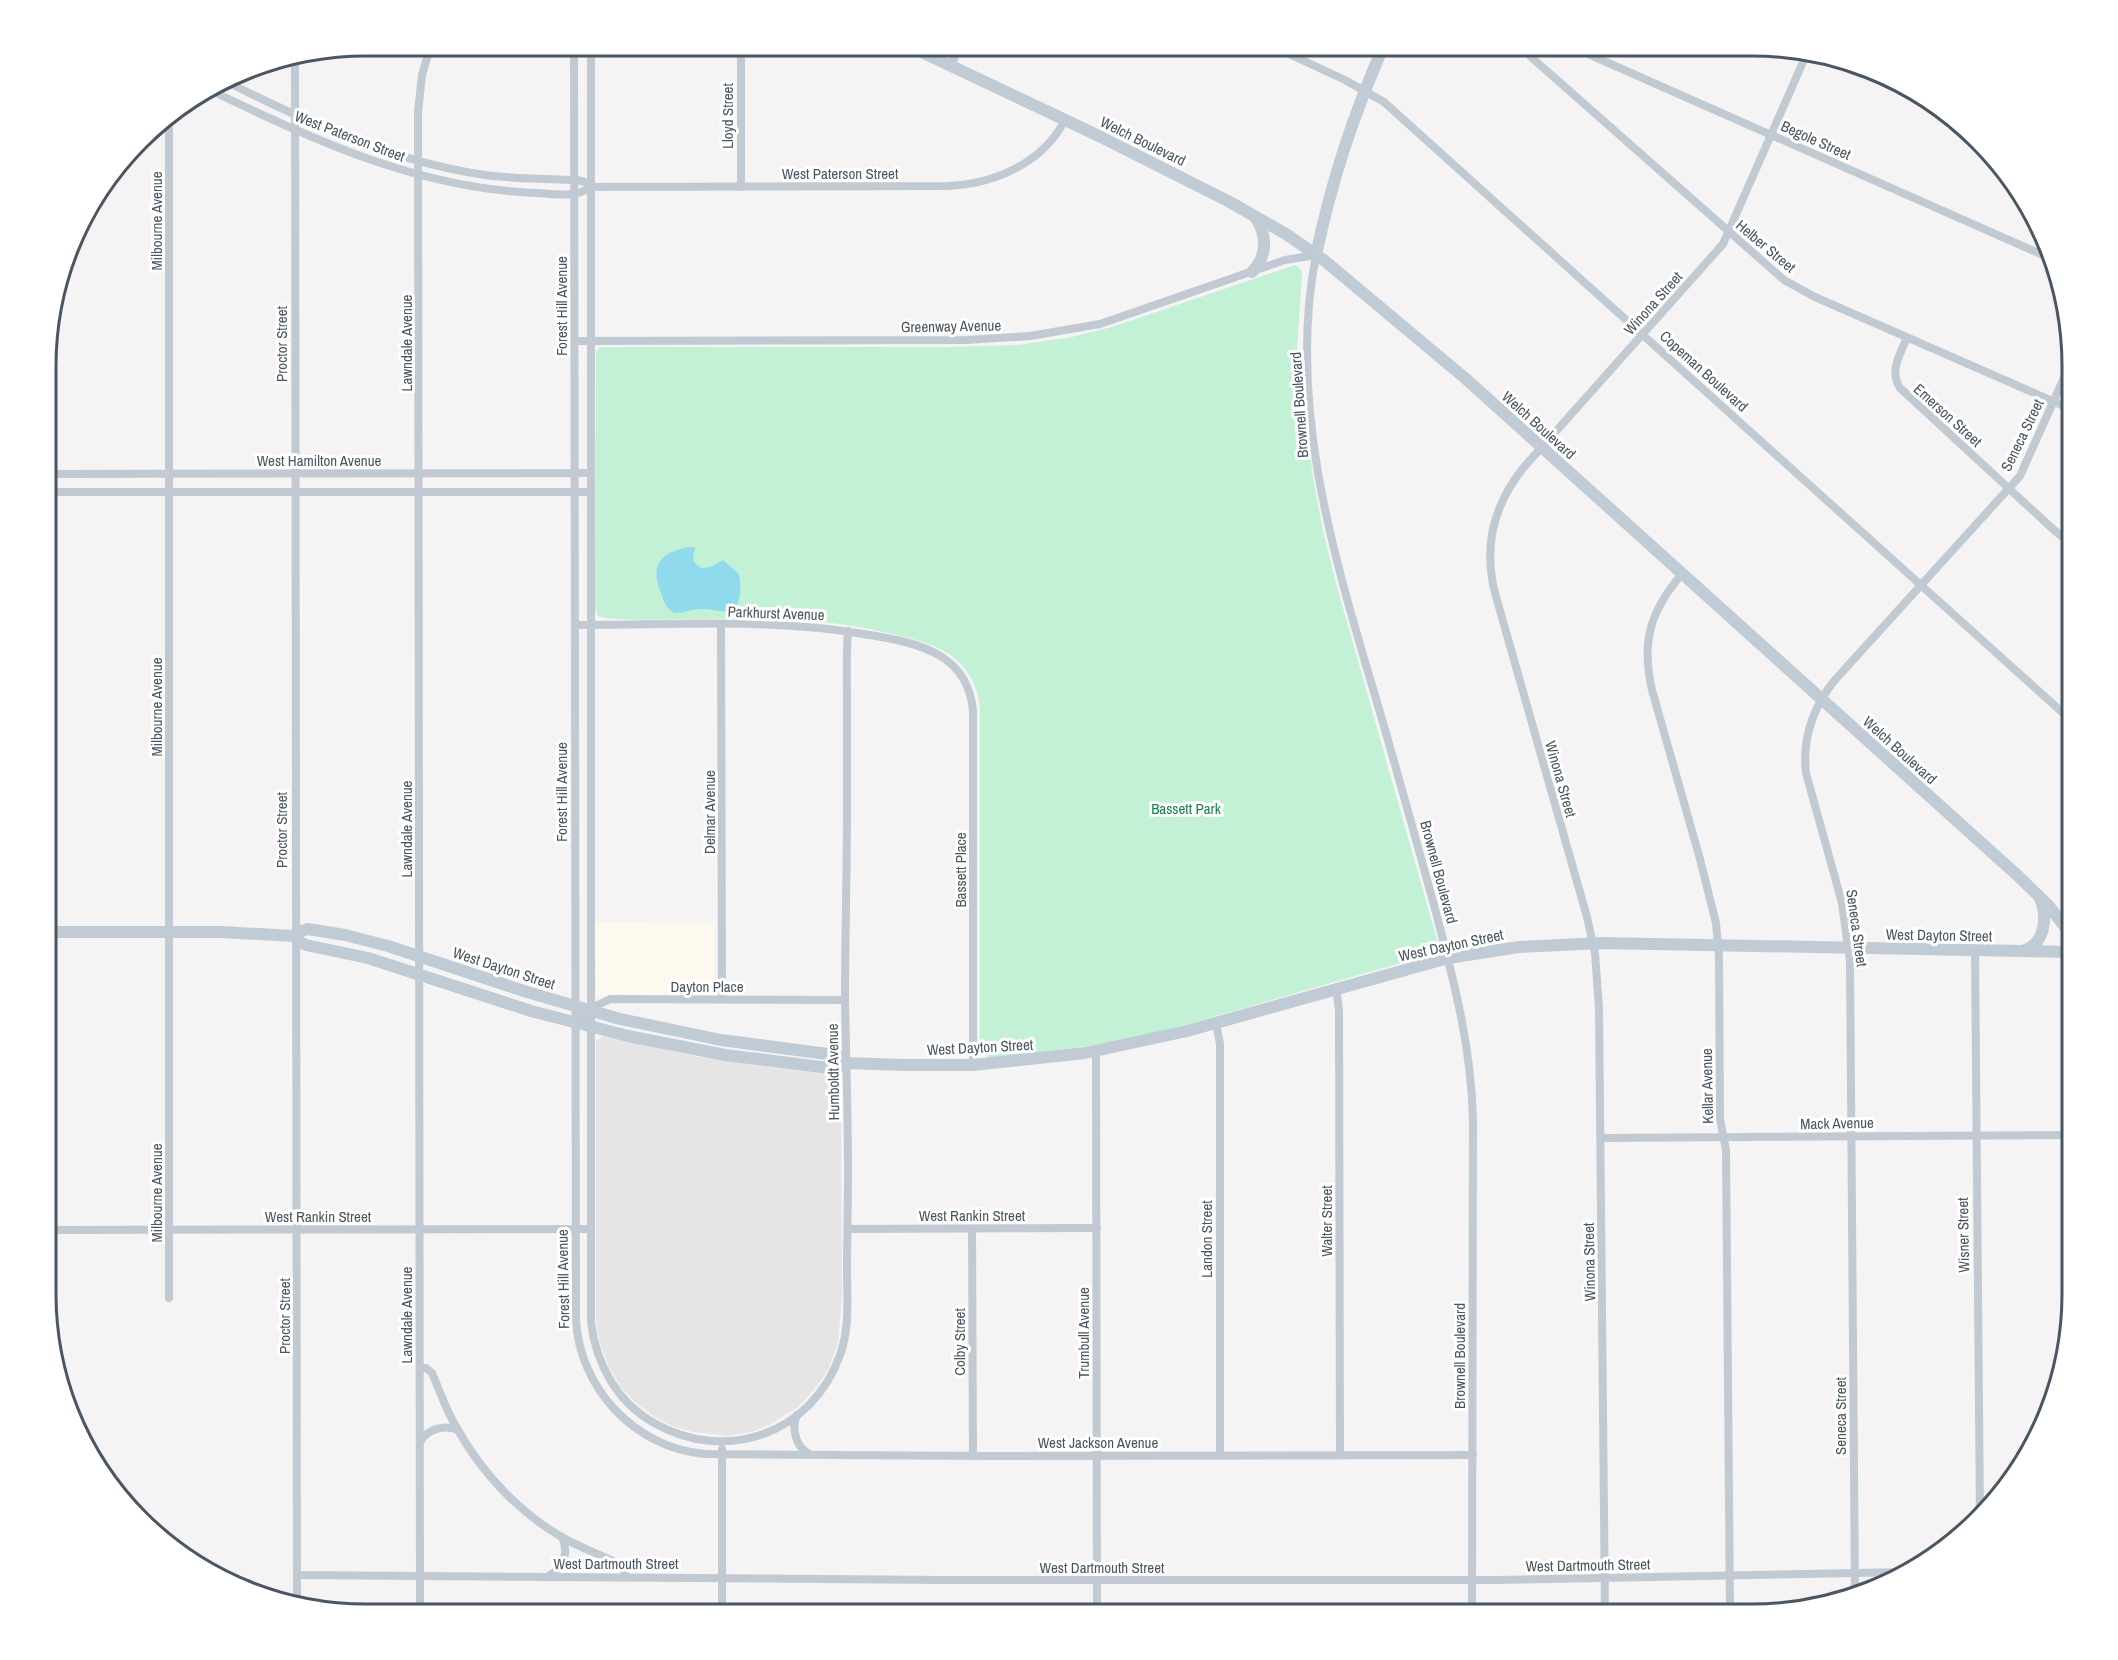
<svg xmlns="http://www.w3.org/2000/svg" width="2118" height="1660" font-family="'Archivo Narrow',sans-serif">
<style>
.commercial{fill:#fdf9ef}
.education{fill:#e6e4e5}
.green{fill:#c3f1d5}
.water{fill:#90daee}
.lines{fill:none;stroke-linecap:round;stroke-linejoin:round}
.street{stroke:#c1cad2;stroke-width:8}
.secondary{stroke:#c1cbd6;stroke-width:12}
.labels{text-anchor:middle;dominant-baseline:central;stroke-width:6;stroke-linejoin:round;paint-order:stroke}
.street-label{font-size:15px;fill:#4a5661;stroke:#fff}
.park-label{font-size:15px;fill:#17864f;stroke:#fff}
.rim{fill:none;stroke:#4a5661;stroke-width:3}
</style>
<rect width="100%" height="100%" fill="#f5f3f3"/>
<path class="commercial" d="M595,922L715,923L713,994L596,995Z"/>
<path class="education" d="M604,1036L694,1056L760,1066L834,1075L841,1079L842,1298L838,1342L828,1370L816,1387L798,1407L769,1425L754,1431L728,1436L693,1432L672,1426L653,1416L634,1401L621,1387L608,1365L600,1343L596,1320V1040Z"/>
<path class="green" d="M1295,265L1301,269L1302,275L1297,348L1313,478L1323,531L1337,587L1437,940C1438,948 1433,954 1425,956L1178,1027L1089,1046L989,1058L983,1054L980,1050V710C979,689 970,671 954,658C940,646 921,641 904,637C832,617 759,618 685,619C664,619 616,622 598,616L595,609L596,352L599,348L604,347H949L1019,345L1072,337L1112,327Z"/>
<path class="water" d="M691,547L696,548L693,554L694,562L701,568L711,567L723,560L739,574C741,586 743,609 727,611C719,612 710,609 702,609C692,609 683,613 674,613C666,608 664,602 661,593C649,564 662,551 691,547Z"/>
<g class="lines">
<g class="street">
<path d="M574,45L576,1319C579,1388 635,1448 705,1454L986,1456L1473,1455"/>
<path d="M591,45V1322C596,1364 617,1402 654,1423C726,1464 812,1434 840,1355C850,1328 847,1298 847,1269C847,1237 848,1204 848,1172C848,1114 846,1057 845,999C845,936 847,873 847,810C847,774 847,738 847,702C847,678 846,655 848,631"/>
<path d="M741,45V187"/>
<path d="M1270,45L1345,80L1384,102L2073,722"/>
<path d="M1522,46L1531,57L1784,280L1815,297L2073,410"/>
<path d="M1570,46L2052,259"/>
<path d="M295,57L297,1603"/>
<path d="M951,66L960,45"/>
<path d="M227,82C309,123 394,162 485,175C516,179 546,179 577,180L585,182L590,187L947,186C994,184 1042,164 1065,120"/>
<path d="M212,91C315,141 421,189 537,193C554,194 577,198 590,187"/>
<path d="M1907,338C1900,354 1889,371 1900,388L2055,531L2073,545"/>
<path d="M575,341L966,340L1030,336L1100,324L1285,260L1316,255C1286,408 1336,563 1379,709C1398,774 1416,840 1434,905C1453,978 1471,1043 1473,1119L1472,1615"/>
<path d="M47,474L590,473"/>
<path d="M47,492H590"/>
<path d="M1682,574C1650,611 1641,642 1652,690L1700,859L1716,923L1719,957L1720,1119L1726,1150L1730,1615"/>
<path d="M721,624L722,999"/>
<path d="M575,625C671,625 768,618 863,634C889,638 920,643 942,657C962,670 971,688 973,711V1065"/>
<path d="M1975,951L1980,1519"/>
<path d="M1336,988L1339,1010L1340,1455"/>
<path d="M575,1023L598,1005L610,999L845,1000"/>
<path d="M1216,1023L1220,1044V1455"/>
<path d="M1096,1051L1097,1615"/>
<path d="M1601,1138L2072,1135"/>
<path d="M848,1229L1097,1228"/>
<path d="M972,1229L973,1456"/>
<path d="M46,1230L590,1229"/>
<path d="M169,1298V116"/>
<path d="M420,1368H426L432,1373C439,1389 445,1407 454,1423C479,1469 515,1509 560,1536C580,1548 603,1555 623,1566L625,1576"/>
<path d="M797,1415C791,1428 796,1447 808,1453"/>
<path d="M420,1442C427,1429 445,1424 458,1430"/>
<path d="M722,1449V1615"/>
<path d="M297,1575L942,1580H1494L1907,1572"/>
<path d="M550,1575C564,1567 569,1552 562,1537"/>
<path d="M1855,1595L1850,962L1842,903L1806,773C1802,739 1813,708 1834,681L2020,476L2072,360"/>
<path d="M420,1614L418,112L422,75L431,45"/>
<path d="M1605,1615L1599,1008L1595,953L1587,917L1495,593C1483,546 1494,504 1524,467L1723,244L1807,53"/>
</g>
<g class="secondary">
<path d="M907,45L1099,136L1228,201L1286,234L1325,261L1466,379L2017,875L2048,905L2073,937"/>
<path d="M1316,255C1332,179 1353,116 1384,45"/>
<path d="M1252,272C1267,257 1268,235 1255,217"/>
<path d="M47,932H221L295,936L300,942L306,945L368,958L531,1011L628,1036L725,1055L829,1068L843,1066L847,1063L902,1065H973L1085,1053L1187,1031L1448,958L1519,947L1602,943L2073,952"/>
<path d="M295,936L301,931L308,929L345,935L388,946L527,992L620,1019L721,1040L835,1055L841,1057L847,1063"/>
<path d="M2022,951C2045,945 2048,918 2040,898"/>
</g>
</g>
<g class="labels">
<g class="street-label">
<text transform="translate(727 116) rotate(-90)">Lloyd Street</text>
<text transform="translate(350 136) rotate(21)">West Paterson Street</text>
<text transform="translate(1816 140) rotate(24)">Begole Street</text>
<text transform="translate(1143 141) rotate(26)">Welch Boulevard</text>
<text x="840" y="173">West Paterson Street</text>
<text transform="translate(156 221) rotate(-90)">Milbourne Avenue</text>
<text transform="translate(1766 246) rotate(40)">Helber Street</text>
<text transform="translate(1653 303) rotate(-48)">Winona Street</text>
<text transform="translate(561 306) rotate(-90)">Forest Hill Avenue</text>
<text transform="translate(951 326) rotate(-1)">Greenway Avenue</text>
<text transform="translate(406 343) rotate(-90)">Lawndale Avenue</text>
<text transform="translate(281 344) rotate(-90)">Proctor Street</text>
<text transform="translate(1704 371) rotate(42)">Copeman Boulevard</text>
<text transform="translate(1299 405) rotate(-94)">Brownell Boulevard</text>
<text transform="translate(1948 415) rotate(42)">Emerson Street</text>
<text transform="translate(1539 425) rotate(42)">Welch Boulevard</text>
<text transform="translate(2022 435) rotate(-64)">Seneca Street</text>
<text x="319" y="460">West Hamilton Avenue</text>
<text transform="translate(776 613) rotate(2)">Parkhurst Avenue</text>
<text transform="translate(156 707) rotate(-90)">Milbourne Avenue</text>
<text transform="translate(1900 750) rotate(42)">Welch Boulevard</text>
<text transform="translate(1561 779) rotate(74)">Winona Street</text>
<text transform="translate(561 792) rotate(-90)">Forest Hill Avenue</text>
<text transform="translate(709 812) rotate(-90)">Delmar Avenue</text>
<text transform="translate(406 829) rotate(-90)">Lawndale Avenue</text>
<text transform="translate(281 830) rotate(-90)">Proctor Street</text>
<text transform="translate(960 870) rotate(-90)">Bassett Place</text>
<text transform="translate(1439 872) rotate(75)">Brownell Boulevard</text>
<text transform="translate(1857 928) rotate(82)">Seneca Street</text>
<text transform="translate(1939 935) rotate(1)">West Dayton Street</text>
<text transform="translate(1451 945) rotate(-12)">West Dayton Street</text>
<text transform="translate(504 968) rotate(18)">West Dayton Street</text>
<text x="707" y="986">Dayton Place</text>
<text transform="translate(980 1047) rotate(-3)">West Dayton Street</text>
<text transform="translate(833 1072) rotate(-91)">Humboldt Avenue</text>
<text transform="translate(1707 1086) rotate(-91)">Kellar Avenue</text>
<text transform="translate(1837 1123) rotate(-1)">Mack Avenue</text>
<text transform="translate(156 1193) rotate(-90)">Milbourne Avenue</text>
<text x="972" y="1215">West Rankin Street</text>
<text x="318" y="1216">West Rankin Street</text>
<text transform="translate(1326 1221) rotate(-90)">Walter Street</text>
<text transform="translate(1963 1235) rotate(-91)">Wisner Street</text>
<text transform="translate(1206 1239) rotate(-90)">Landon Street</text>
<text transform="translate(1589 1262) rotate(-91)">Winona Street</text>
<text transform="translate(563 1279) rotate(-91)">Forest Hill Avenue</text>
<text transform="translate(406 1315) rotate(-90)">Lawndale Avenue</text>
<text transform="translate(284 1316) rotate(-90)">Proctor Street</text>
<text transform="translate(1083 1333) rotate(-90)">Trumbull Avenue</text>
<text transform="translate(959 1342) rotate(-90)">Colby Street</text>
<text transform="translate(1459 1356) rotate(-90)">Brownell Boulevard</text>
<text transform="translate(1840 1416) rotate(-90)">Seneca Street</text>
<text x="1098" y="1442">West Jackson Avenue</text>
<text x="616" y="1563">West Dartmouth Street</text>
<text transform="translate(1588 1565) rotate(-1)">West Dartmouth Street</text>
<text x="1102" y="1567">West Dartmouth Street</text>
</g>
<g class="park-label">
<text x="1186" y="808">Bassett Park</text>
</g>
</g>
<path d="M0 0H2118V1660H0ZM366 56H1752A310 310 0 0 1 2062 366V1294A310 310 0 0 1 1752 1604H366A310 310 0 0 1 56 1294V366A310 310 0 0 1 366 56Z" fill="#fff" fill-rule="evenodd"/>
<path class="rim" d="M366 56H1752A310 310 0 0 1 2062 366V1294A310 310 0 0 1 1752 1604H366A310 310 0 0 1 56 1294V366A310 310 0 0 1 366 56Z"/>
</svg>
